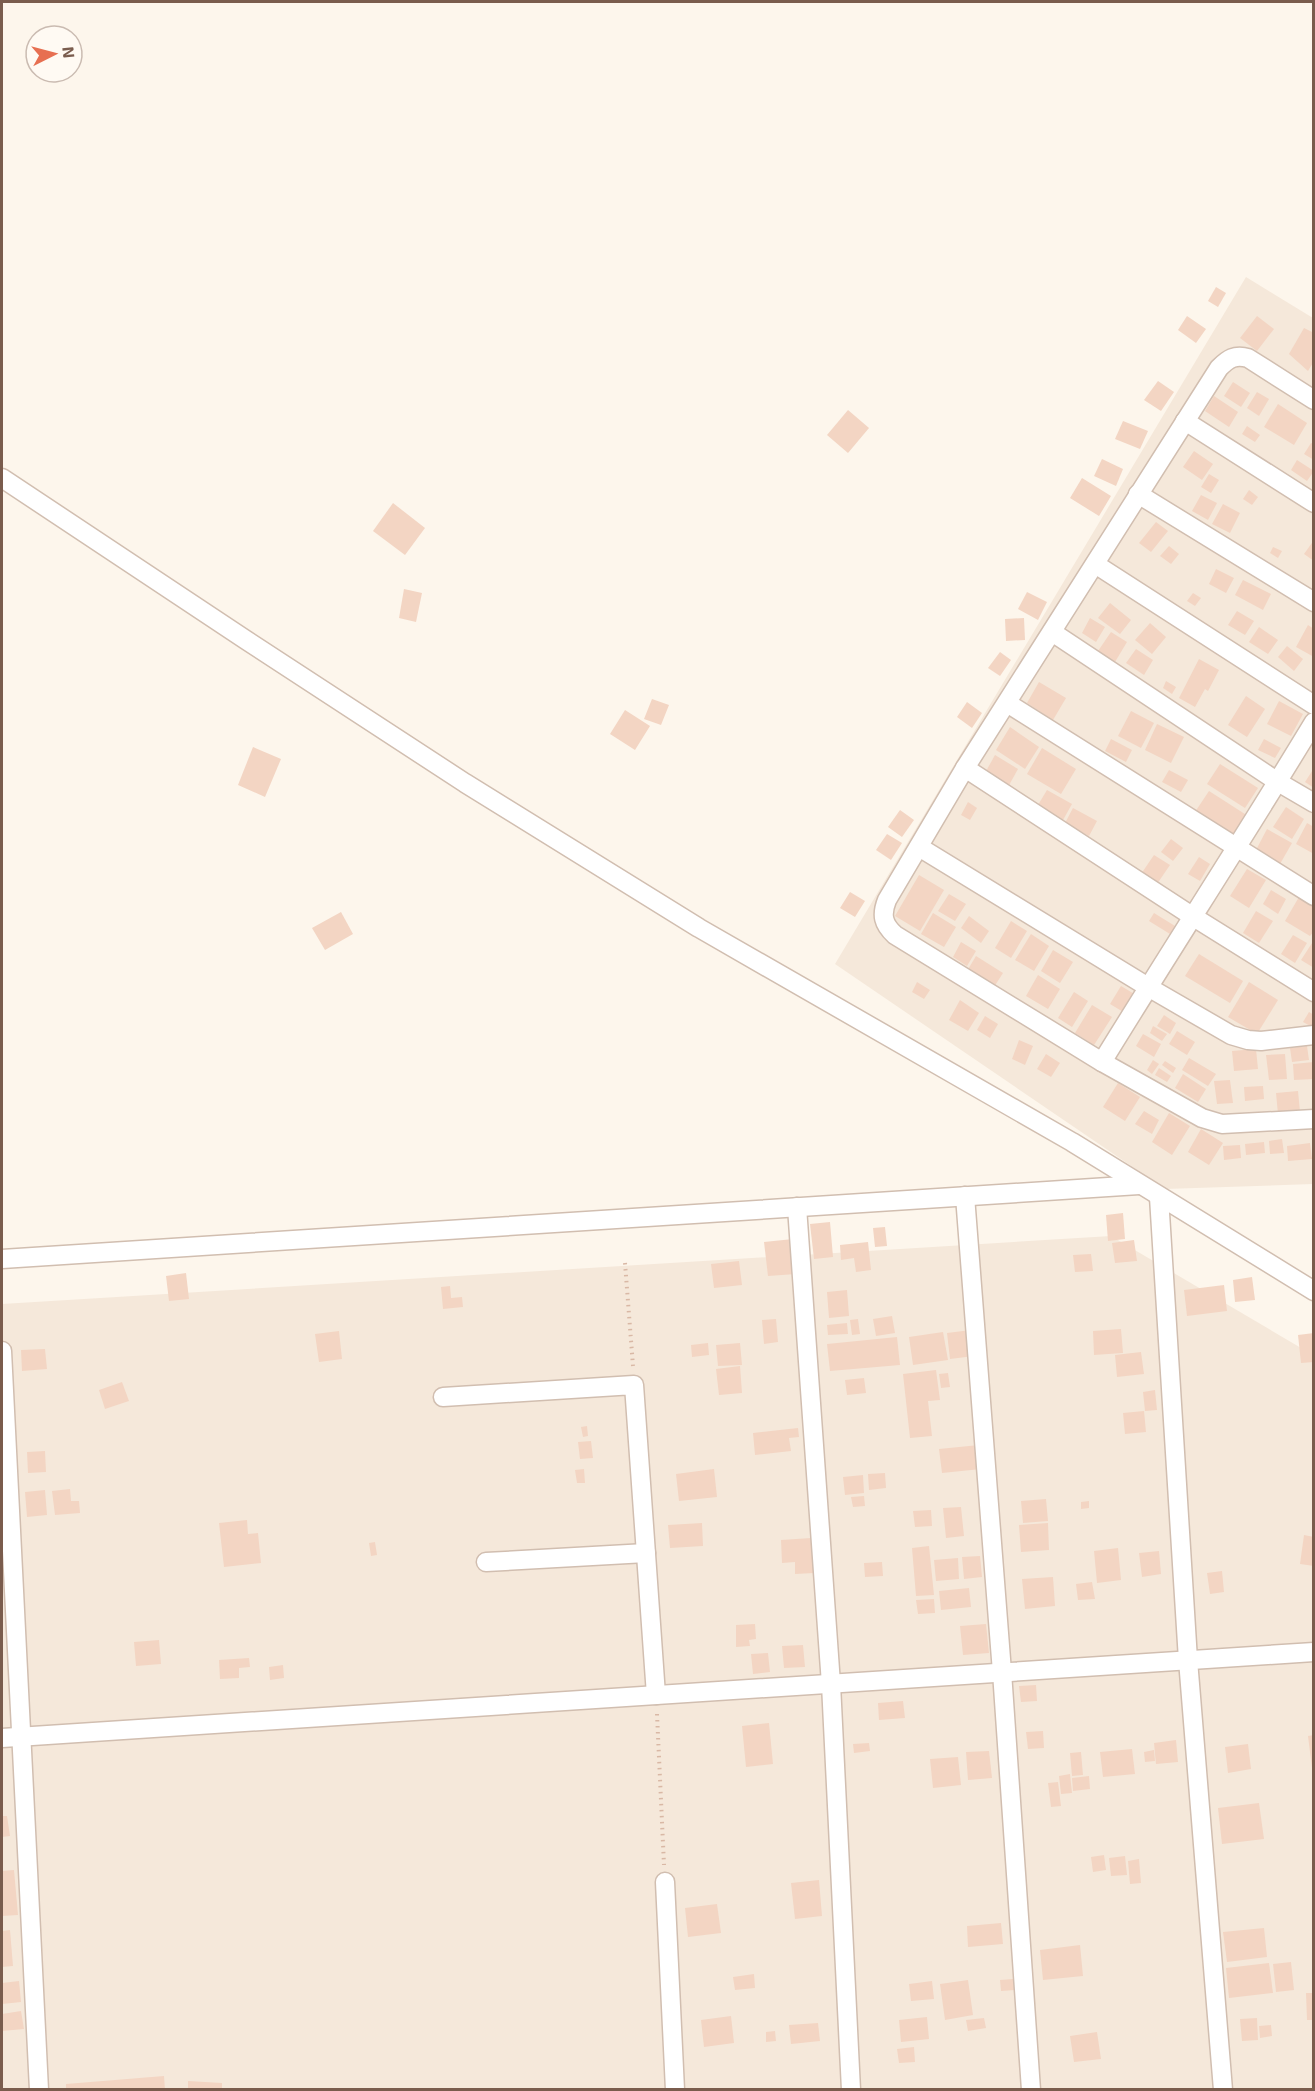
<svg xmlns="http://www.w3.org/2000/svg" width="1315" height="2091" font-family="'Exo 2',sans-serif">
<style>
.residential{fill:#f5e8da}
.building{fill:#f3d5c3}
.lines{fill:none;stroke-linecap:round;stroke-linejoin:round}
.street-casing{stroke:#d1beb0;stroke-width:21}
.path{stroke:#d9b8a5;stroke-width:4;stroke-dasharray:1.5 4.5;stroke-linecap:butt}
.street{stroke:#fff;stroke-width:18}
</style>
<rect width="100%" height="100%" fill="#fdf6ec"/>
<g class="residential">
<path d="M1246,277L1313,318V1184L1165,1189L835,964Z"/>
<path d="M1111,1236L1313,1355V2089L2,2090V1304Z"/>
</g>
<g class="building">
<path d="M1216,287L1226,293L1218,307L1208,301Z"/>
<path d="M1187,316L1206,329L1196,343L1178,330Z"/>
<path d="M1257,316L1274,329L1257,351L1240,338Z"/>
<path d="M1304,328L1314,333V361L1308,371L1289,354Z"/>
<path d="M1158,381L1174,392L1161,411L1144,400Z"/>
<path d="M1233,382L1250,393L1241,407L1224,396Z"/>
<path d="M1257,392L1269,399L1259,416L1247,408Z"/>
<path d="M1214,396L1238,412L1229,427L1205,411Z"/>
<path d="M1278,404L1307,423L1294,445L1264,427Z"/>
<path d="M848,410L869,428L848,453L827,435Z"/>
<path d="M1123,421L1148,431L1140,449L1115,439Z"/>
<path d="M1247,426L1260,435L1255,442L1242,434Z"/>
<path d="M1311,443L1314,444V460L1304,454Z"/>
<path d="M1194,451L1213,464L1202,480L1183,467Z"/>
<path d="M1102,459L1123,469L1116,486L1094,476Z"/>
<path d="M1297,460L1314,471L1307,481L1291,470Z"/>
<path d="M1209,474L1219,480L1211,493L1201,487Z"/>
<path d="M1082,478L1111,496L1099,516L1070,498Z"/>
<path d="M1249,490L1258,497L1252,505L1243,499Z"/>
<path d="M1201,495L1217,503L1208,520L1192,511Z"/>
<path d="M393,503L425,528L405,555L373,531Z"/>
<path d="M1223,504L1240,513L1230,533L1212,524Z"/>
<path d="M1156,522L1168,531L1151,552L1139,543Z"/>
<path d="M1314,540V561L1304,554Z"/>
<path d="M1169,546L1179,554L1171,564L1160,556Z"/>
<path d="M1273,547L1282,551L1278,558L1270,553Z"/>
<path d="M1216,569L1234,578L1226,593L1209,584Z"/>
<path d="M1243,580L1271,594L1263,610L1235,595Z"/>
<path d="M404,589L422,593L416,622L399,618Z"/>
<path d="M1027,592L1047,602L1038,620L1018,609Z"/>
<path d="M1193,593L1201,598L1195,606L1187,601Z"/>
<path d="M1110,603L1131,620L1120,634L1098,618Z"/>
<path d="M1237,611L1254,621L1245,635L1228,625Z"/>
<path d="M1024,618L1025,640L1006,641L1005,619Z"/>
<path d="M1090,618L1105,627L1096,642L1082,633Z"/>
<path d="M1150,623L1166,637L1152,654L1135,640Z"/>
<path d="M1308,625L1314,629V657L1296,647Z"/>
<path d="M1259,627L1278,640L1268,654L1249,642Z"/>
<path d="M1111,632L1127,642L1115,662L1098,651Z"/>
<path d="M1287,646L1303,659L1294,671L1278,657Z"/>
<path d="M1136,649L1153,660L1144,675L1126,663Z"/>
<path d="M1000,652L1011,660L1000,676L988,668Z"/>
<path d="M1199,659L1219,670L1208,691L1205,689L1195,707L1179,698Z"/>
<path d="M1166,681L1176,687L1172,694L1163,688Z"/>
<path d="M1039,682L1066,698L1053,720L1027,703Z"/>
<path d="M1246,696L1265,709L1247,737L1228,725Z"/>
<path d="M652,699L669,705L661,725L644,719Z"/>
<path d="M1279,701L1303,714L1291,736L1267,724Z"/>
<path d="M967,702L982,713L972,728L957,717Z"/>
<path d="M625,710L650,726L635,750L610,734Z"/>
<path d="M1131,711L1154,723L1141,748L1118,736Z"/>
<path d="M1157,724L1184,737L1171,763L1145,750Z"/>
<path d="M1010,727L1039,747L1025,769L996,750Z"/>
<path d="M1111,739L1132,750L1126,762L1105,751Z"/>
<path d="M1264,739L1281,748L1275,758L1258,750Z"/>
<path d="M253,747L281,759L265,797L238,785Z"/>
<path d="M1042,748L1076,769L1061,794L1027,774Z"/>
<path d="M995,755L1018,769L1008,787L985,773Z"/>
<path d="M1220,764L1258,788L1245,808L1207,784Z"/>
<path d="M1314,768V788L1305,782Z"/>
<path d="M1169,770L1188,780L1181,792L1162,782Z"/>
<path d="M1047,790L1072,804L1063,820L1038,805Z"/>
<path d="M1209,791L1248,816L1235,838L1195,812Z"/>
<path d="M968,802L977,808L970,820L961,815Z"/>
<path d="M1286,807L1304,819L1292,839L1273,827Z"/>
<path d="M1073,808L1097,821L1089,836L1065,823Z"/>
<path d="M900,810L914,820L902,837L888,827Z"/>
<path d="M1307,823L1314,827V854L1296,844Z"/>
<path d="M1267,829L1292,843L1280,864L1256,850Z"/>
<path d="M887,834L902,843L891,860L876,850Z"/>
<path d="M1171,839L1183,848L1173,861L1161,852Z"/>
<path d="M1154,855L1170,865L1157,884L1141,874Z"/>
<path d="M1199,857L1210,864L1200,881L1188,874Z"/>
<path d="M1247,869L1266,880L1249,908L1230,896Z"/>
<path d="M919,875L944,890L920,931L895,916Z"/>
<path d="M1271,890L1286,899L1278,914L1263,904Z"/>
<path d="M850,892L865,901L855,917L840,908Z"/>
<path d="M949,894L966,904L955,921L938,911Z"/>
<path d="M1299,897L1314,906V931L1310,936L1285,921Z"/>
<path d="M1256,911L1273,921L1259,943L1243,933Z"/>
<path d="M341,912L353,934L325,950L312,928Z"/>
<path d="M933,913L956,927L944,947L921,934Z"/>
<path d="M1154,913L1175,926L1170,934L1149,921Z"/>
<path d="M969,916L989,931L981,943L961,928Z"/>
<path d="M1011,921L1027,931L1011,958L995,948Z"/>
<path d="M1031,934L1049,946L1034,971L1015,960Z"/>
<path d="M1293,935L1307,943L1295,963L1281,954Z"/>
<path d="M1314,940V968L1301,960Z"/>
<path d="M961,942L976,951L967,966L953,957Z"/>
<path d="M1053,950L1073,962L1060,983L1041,971Z"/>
<path d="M1199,954L1243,981L1230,1003L1185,976Z"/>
<path d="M976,956L1003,973L994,987L967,971Z"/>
<path d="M1038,975L1060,989L1048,1009L1026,996Z"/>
<path d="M917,982L930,990L924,999L912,992Z"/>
<path d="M1249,982L1278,1000L1257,1034L1228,1017Z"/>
<path d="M1121,986L1136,995L1125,1013L1110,1004Z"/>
<path d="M1074,992L1088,1001L1072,1027L1058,1018Z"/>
<path d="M960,1000L979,1013L968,1031L949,1020Z"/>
<path d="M1092,1005L1112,1017L1094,1045L1075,1033Z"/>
<path d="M1309,1012L1314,1015V1028L1303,1022Z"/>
<path d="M1164,1015L1176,1023L1170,1034L1157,1026Z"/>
<path d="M985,1016L998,1024L990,1038L977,1030Z"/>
<path d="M1153,1026L1167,1034L1162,1041L1150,1033Z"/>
<path d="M1177,1031L1195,1042L1187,1055L1169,1044Z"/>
<path d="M1143,1034L1161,1044L1154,1057L1136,1046Z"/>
<path d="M1019,1040L1033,1046L1025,1065L1012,1059Z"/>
<path d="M1307,1046L1309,1060L1292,1062L1290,1048Z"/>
<path d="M1256,1049L1258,1069L1234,1071L1232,1051Z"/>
<path d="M1046,1054L1060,1063L1051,1077L1037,1069Z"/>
<path d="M1285,1054L1287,1079L1269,1080L1266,1055Z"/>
<path d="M1189,1058L1216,1074L1208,1086L1182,1070Z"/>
<path d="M1153,1060L1159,1064L1152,1074L1147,1070Z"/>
<path d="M1165,1061L1176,1068L1173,1073L1162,1065Z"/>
<path d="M1314,1062V1079L1294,1080L1293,1064Z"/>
<path d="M1159,1068L1171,1076L1167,1082L1155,1075Z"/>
<path d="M1183,1074L1206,1089L1198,1102L1175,1088Z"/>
<path d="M1230,1080L1233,1103L1217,1104L1214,1081Z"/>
<path d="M1118,1083L1140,1097L1125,1121L1103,1107Z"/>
<path d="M1263,1086L1264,1099L1245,1101L1244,1087Z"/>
<path d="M1298,1091L1300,1112L1278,1114L1276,1093Z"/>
<path d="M1144,1111L1159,1120L1152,1134L1135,1124Z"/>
<path d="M1169,1113L1190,1126L1172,1155L1152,1142Z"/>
<path d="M1201,1129L1223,1143L1209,1165L1188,1152Z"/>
<path d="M1282,1139L1284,1153L1270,1154L1269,1141Z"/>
<path d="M1264,1142L1265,1153L1246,1155L1245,1144Z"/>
<path d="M1310,1143L1312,1159L1288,1161L1287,1146Z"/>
<path d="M1240,1145L1241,1158L1224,1160L1223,1146Z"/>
<path d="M1123,1213L1125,1239L1108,1241L1106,1215Z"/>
<path d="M830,1222L833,1257L814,1259L810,1224Z"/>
<path d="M885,1227L887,1246L875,1247L873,1228Z"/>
<path d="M793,1239L796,1274L768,1276L764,1242Z"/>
<path d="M1134,1240L1137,1261L1115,1263L1112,1243Z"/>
<path d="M868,1242L871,1270L856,1272L854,1258L841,1260L840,1245Z"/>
<path d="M1091,1254L1093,1271L1075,1272L1073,1255Z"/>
<path d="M739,1261L742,1285L714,1288L711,1264Z"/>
<path d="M186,1273L189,1299L169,1301L166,1276Z"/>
<path d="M1252,1277L1255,1300L1235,1302L1233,1280Z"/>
<path d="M1224,1285L1227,1311L1187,1316L1184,1290Z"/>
<path d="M450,1286L451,1298L462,1297L463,1307L443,1309L441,1287Z"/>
<path d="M847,1290L849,1316L829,1318L827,1292Z"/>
<path d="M892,1316L895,1333L876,1336L873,1319Z"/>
<path d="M776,1319L778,1342L764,1344L762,1320Z"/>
<path d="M858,1319L860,1334L852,1335L850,1320Z"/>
<path d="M847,1323L848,1334L828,1335L827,1325Z"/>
<path d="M1121,1329L1123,1353L1094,1355L1093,1331Z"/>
<path d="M971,1330L974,1356L950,1359L947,1333Z"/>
<path d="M339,1331L342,1359L319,1362L315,1334Z"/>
<path d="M943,1332L948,1360L913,1365L909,1337Z"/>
<path d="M1314,1333V1362L1301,1363L1298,1335Z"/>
<path d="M897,1337L900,1365L830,1371L827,1344Z"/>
<path d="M708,1343L709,1355L692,1357L691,1345Z"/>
<path d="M740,1343L742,1365L718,1366L716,1345Z"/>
<path d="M45,1349L47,1369L22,1371L21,1350Z"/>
<path d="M1141,1352L1144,1374L1117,1377L1115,1355Z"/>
<path d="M740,1366L742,1393L719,1395L716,1369Z"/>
<path d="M936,1370L940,1400L928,1401L932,1436L910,1438L903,1374Z"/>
<path d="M948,1373L950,1387L941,1388L939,1374Z"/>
<path d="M864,1378L866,1393L847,1395L845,1380Z"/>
<path d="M122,1382L129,1401L105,1409L99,1390Z"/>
<path d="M1155,1390L1157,1410L1145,1411L1143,1392Z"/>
<path d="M1144,1411L1146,1432L1125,1434L1123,1413Z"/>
<path d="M587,1426L588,1436L583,1437L581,1427Z"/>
<path d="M798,1428L799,1437L789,1438L791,1451L755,1455L753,1433Z"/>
<path d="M591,1441L593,1458L580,1459L578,1442Z"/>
<path d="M979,1445L981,1469L942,1473L939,1449Z"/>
<path d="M45,1451L46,1472L28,1473L27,1452Z"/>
<path d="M584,1469L585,1483H577L575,1470Z"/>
<path d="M714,1469L717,1497L679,1501L676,1474Z"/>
<path d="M885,1473L886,1488L869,1490L868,1474Z"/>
<path d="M863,1475L864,1493L845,1495L843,1477Z"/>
<path d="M70,1489L71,1501H79L80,1513L55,1515L52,1491Z"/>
<path d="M45,1490L47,1515L27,1517L25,1492Z"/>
<path d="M864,1496L865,1506L853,1507L851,1497Z"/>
<path d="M1046,1499L1048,1521L1023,1523L1021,1501Z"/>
<path d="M1089,1501V1508L1081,1509V1502Z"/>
<path d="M961,1507L964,1536L946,1538L943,1508Z"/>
<path d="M931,1510L932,1526L915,1527L913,1511Z"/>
<path d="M247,1520L248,1534L258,1533L261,1563L224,1567L219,1523Z"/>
<path d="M702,1523L703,1546L670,1548L668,1525Z"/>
<path d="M1048,1523L1049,1550L1021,1552L1019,1525Z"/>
<path d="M1304,1535L1314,1537V1566L1300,1564Z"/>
<path d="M811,1538L814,1573L795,1574V1562L782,1563L781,1540Z"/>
<path d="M375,1542L377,1555L371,1556L369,1543Z"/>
<path d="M929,1546L934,1595L916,1596L912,1548Z"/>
<path d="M1118,1548L1121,1580L1097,1583L1094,1551Z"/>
<path d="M1159,1551L1161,1574L1142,1577L1139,1553Z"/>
<path d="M980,1556L982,1577L964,1579L962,1557Z"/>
<path d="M958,1558L959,1579L936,1581L934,1560Z"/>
<path d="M882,1562L883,1576L865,1577L864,1563Z"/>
<path d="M1222,1571L1224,1592L1210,1594L1207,1573Z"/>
<path d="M1053,1577L1055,1606L1025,1609L1022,1579Z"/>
<path d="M1092,1582L1095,1599L1078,1600L1076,1584Z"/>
<path d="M969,1588L971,1607L941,1610L939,1591Z"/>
<path d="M934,1599L935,1613L918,1614L916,1600Z"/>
<path d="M755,1624L756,1639L749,1640L750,1646L736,1647V1625Z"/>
<path d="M986,1624L989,1653L963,1655L960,1626Z"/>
<path d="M159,1640L161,1664L136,1666L134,1642Z"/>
<path d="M803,1645L805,1667L784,1668L782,1646Z"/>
<path d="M768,1653L770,1672L753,1674L751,1654Z"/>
<path d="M249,1658L250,1667L239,1668V1678L220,1679L219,1660Z"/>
<path d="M283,1665L284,1678L270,1680L269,1667Z"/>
<path d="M1036,1685L1037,1701L1021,1702L1019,1686Z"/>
<path d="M903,1701L905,1718L879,1720L878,1703Z"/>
<path d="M769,1723L773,1764L746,1767L742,1726Z"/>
<path d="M1043,1731L1044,1748L1028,1749L1026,1732Z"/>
<path d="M1314,1735V1768H1312L1308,1736Z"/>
<path d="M1176,1740L1178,1762L1156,1764L1154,1743Z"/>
<path d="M869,1743L870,1751L854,1753L853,1744Z"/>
<path d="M1248,1744L1251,1769L1228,1773L1225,1747Z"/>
<path d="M1132,1749L1135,1774L1103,1777L1100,1752Z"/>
<path d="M1154,1750L1155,1761L1145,1762L1144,1752Z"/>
<path d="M989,1751L992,1778L968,1780L966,1752Z"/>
<path d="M1081,1752L1083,1775L1072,1776L1070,1753Z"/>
<path d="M958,1757L961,1785L933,1788L930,1759Z"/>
<path d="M1070,1774L1072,1793L1061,1794L1059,1776Z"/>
<path d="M1089,1776L1090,1789L1073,1791L1072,1778Z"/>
<path d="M1058,1782L1061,1806L1051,1807L1048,1783Z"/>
<path d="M1259,1803L1264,1839L1222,1844L1218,1808Z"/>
<path d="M2,1816H7L10,1836L2,1837Z"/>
<path d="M1104,1855L1106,1870L1093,1872L1091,1857Z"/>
<path d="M1125,1856L1127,1875L1111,1876L1109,1858Z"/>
<path d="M1139,1859L1141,1883L1130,1884L1128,1861Z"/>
<path d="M14,1870L18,1915L2,1916V1871Z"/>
<path d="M819,1880L822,1916L795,1919L791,1883Z"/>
<path d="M717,1904L721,1933L688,1937L685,1908Z"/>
<path d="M1001,1923L1003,1944L968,1947L967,1926Z"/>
<path d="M1264,1928L1267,1957L1227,1962L1223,1932Z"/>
<path d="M10,1930L13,1966L2,1967V1931Z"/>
<path d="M1080,1945L1083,1976L1043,1980L1040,1950Z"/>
<path d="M1291,1962L1294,1990L1276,1992L1273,1964Z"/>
<path d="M1269,1963L1273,1993L1229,1998L1226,1968Z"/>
<path d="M754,1974L755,1988L735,1990L733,1977Z"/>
<path d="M1013,1979L1015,1990L1001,1991L1000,1980Z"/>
<path d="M968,1980L973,2015L945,2020L940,1984Z"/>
<path d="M19,1981L21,2002L2,2004V1983Z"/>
<path d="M932,1981L934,1999L911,2001L909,1984Z"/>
<path d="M1306,1993H1314V2020H1307Z"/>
<path d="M21,2011L24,2029L2,2031V2014Z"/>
<path d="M731,2016L734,2043L704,2047L701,2020Z"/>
<path d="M927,2017L929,2039L901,2042L899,2020Z"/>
<path d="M984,2018L986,2028L968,2031L966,2020Z"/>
<path d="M1257,2018L1258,2040L1242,2041L1240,2019Z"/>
<path d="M818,2023L820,2041L791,2044L789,2025Z"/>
<path d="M1271,2025L1272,2036L1260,2038L1259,2026Z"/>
<path d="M775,2031L776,2041L766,2042V2032Z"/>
<path d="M1097,2032L1101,2059L1074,2062L1070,2036Z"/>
<path d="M914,2047L915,2062L899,2063L897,2049Z"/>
<path d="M164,2076L165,2090H66V2084Z"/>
<path d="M188,2081L222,2083V2090H188Z"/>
</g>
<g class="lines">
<g class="street-casing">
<g id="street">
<path d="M1314,400L1248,358C1235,354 1228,359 1219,368L965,768L887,900C881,915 883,924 895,935L1102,1062L1202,1118L1222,1124L1314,1119"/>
<path d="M1185,421L1314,503"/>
<path d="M2,478L246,640L465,783L699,928L1072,1142L1314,1291"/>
<path d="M1138,494L1314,602"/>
<path d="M1095,564L1314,705"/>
<path d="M1052,632L1278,782L1314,803"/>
<path d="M1007,703L1314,896"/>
<path d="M965,768L1192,916L1314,992"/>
<path d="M919,847L1148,987L1231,1035L1248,1040L1261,1041L1314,1035"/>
<path d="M1102,1062C1172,948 1245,836 1314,722"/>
<path d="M965,1196L1002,1672L1031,2090"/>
<path d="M1159,1197L1188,1660L1223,2090"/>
<path d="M797,1207L831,1684L851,2090"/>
<path d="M2,1259L1139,1185"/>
<path d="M2,1351L39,2090"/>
<path d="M443,1397L634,1385L656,1695"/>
<path d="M486,1562L646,1553"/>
<path d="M2,1738L1314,1652"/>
<path d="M665,1882L675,2090"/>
</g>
</g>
<g class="path">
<path d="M625,1263L633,1366"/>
<path d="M657,1714L664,1865"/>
</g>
<use href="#street" class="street"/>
</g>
<rect width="1315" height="2091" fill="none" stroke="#7a5c4d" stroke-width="6"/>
<g transform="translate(54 54) rotate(84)"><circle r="28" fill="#fffaf3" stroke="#cabbb1" stroke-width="1.5"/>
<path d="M0-4.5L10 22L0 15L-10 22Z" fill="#e76f51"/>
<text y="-9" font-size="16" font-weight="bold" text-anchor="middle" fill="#7a5c4d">N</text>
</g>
</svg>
